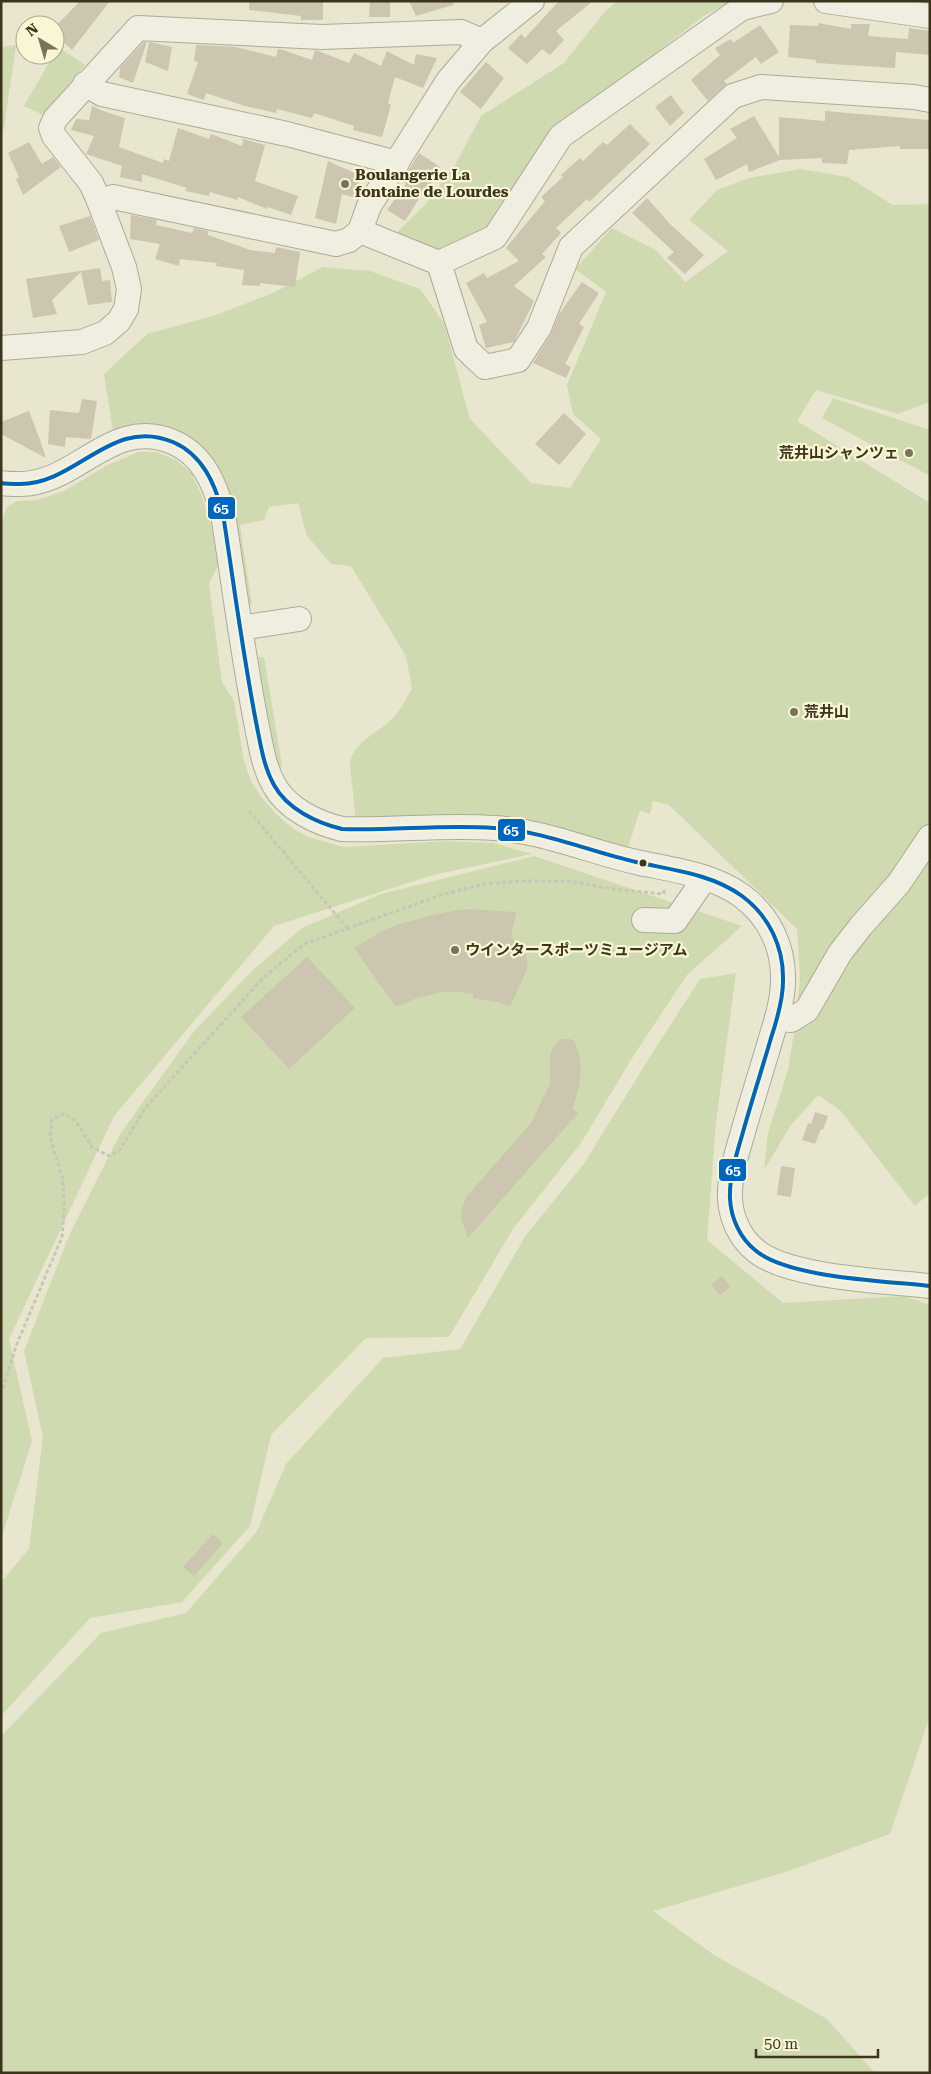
<svg xmlns="http://www.w3.org/2000/svg" width="931" height="2074" font-family="'Roboto Serif','Noto Sans JP',serif">
<style>
.green{fill:#d0dab0}
.building{fill:#ccc5af}
.lines{fill:none;stroke-linecap:round;stroke-linejoin:round}
.minor-casing{stroke:#adaa97;stroke-width:26}
.path{stroke:#c8c6b7;stroke-width:3;stroke-dasharray:4 2.5;stroke-linecap:butt}
.minor{stroke:#f0eee1;stroke-width:24}
.bus-1-casing{stroke:#f9f6d5;stroke-width:8}
.bus-1{stroke:#0065bd;stroke-width:4}
.poi-dot{fill:#79725c;stroke:#f9f6d5;stroke-width:2}
.bus-dot{fill:#3d341e;stroke:#f9f6d5;stroke-width:2}
.labels{text-anchor:middle;dominant-baseline:central;stroke-width:4.5;stroke-linejoin:round;paint-order:stroke}
.poi-label{font-size:15px;font-weight:bold;fill:#3d341e;stroke:#f9f6d5;text-anchor:start}
.line-badge{stroke:#f9f6d5;stroke-width:2}
.badge-label{font-size:14px;text-anchor:middle;font-weight:bold;fill:#fff}
</style>
<rect width="100%" height="100%" fill="#e8e6ce"/>
<g class="green">
<path d="M618,1H731L704,16L558,128L489,229L438,256L395,234L424,206L455,165L481,116L564,63L606,10Z"/>
<path d="M16,45L4,128L1,133V47Z"/>
<path d="M58,47L85,65L43,115L24,106Z"/>
<path d="M800,169L848,177L893,205L930,204V402L898,414L816,390L797,421L930,503V1193L915,1206L840,1110L818,1095L791,1125L764,1170L768,1133L788,1070L795,1027L800,979L797,929L669,805L653,801L650,814L640,810L628,848L356,822L350,765C352,742 377,734 392,719C400,711 406,699 412,689L406,656L351,566L331,564L307,536L298,503L269,507L264,520L240,525L252,604L244,606L229,506L159,428L134,425L113,431L104,374L147,334L216,315L275,292L323,267L370,271L420,289L444,323L470,419L531,483L570,488L601,439L573,414L567,385L606,292L575,269L612,228L656,250L685,282L728,251L689,220L717,190L749,178Z"/>
<path d="M833,398L930,430V476L822,418Z"/>
<path d="M138,452H157L176,460L191,473L202,496L222,557L209,584L222,682L234,701L244,761L251,781L262,798L276,814L291,827L308,837L344,847L447,841L493,843L532,854L433,875L274,926L114,1116L9,1339L32,1441L1,1539V523L7,507L17,501L37,500L64,491L106,466Z"/>
<path d="M254,657H264L282,766L275,771Z"/>
<path d="M534,856L742,926L687,975L634,1055L581,1143L513,1229L449,1337L366,1338L271,1435L250,1526L182,1602L90,1618L1,1716V1582L29,1549L43,1437L24,1351L70,1233L120,1134L195,1030L252,971L302,928L381,894Z"/>
<path d="M736,973L716,1122L707,1240L783,1303L904,1296L930,1305V1716L890,1834L786,1872L653,1911L714,1955L827,2019L875,2073H1V1736L101,1633L186,1613L257,1531L286,1464L383,1358L460,1349L526,1235L583,1165L653,1052L700,979Z"/>
</g>
<g class="building">
<path d="M80,1H110L72,50L55,34V27Z"/>
<path d="M249,1H323V20H301V16L249,10Z"/>
<path d="M370,1H390V17H369Z"/>
<path d="M409,1H453V5L416,16Z"/>
<path d="M559,1H593L556,31L564,40L550,55L542,49L527,64L508,48L521,34L525,38Z"/>
<path d="M818,23L851,29V24H870L868,36L908,39L909,28L930,31V55L896,52L895,68L816,63V60L788,57L790,25L818,26Z"/>
<path d="M760,25L779,52L761,64L756,57L724,81L727,84L708,101L691,80L720,55L715,48L731,39L733,43Z"/>
<path d="M144,42H147L133,83L119,77L120,68Z"/>
<path d="M149,42L172,47L168,71L145,62Z"/>
<path d="M196,45L236,47L276,57L278,49H280L312,60L315,50L318,51L349,63L354,53L381,66L387,51L414,65L416,54L437,58L423,88L395,77L388,103L391,105L382,137L353,130L354,126L314,113L312,118L277,109L276,113L245,106L206,93L204,100L187,94L198,62L194,61Z"/>
<path d="M486,62L504,78L481,109L460,92Z"/>
<path d="M671,95L684,113L670,126L655,107Z"/>
<path d="M92,106L103,111L125,118L119,147L163,163L164,159L169,161L178,128L209,139L211,134L242,146L243,139L265,145L255,181L298,196L291,215L268,207L267,209L238,197L237,200L210,192L209,196L185,191L187,188L142,174V182L120,177L122,166L86,154L94,136L71,130L76,119L89,120Z"/>
<path d="M825,111L929,120V149H900V146L849,150L847,164L822,163V158L780,160L749,172L747,164L716,180L704,159L737,138L730,129L754,116L779,157V117L825,121Z"/>
<path d="M630,124L650,144L589,202L587,199L556,228L561,233L542,254L546,257L514,286L534,301L517,336L514,342L486,348L479,325L487,322L466,283L484,273L487,278L519,261L506,248L545,201L541,197L563,177L561,175L580,158L583,161L603,142L607,145Z"/>
<path d="M29,142L42,164L53,157L61,167L23,195L16,179L19,177L8,153Z"/>
<path d="M419,153L440,167L425,196L422,194L405,221L387,210L406,184L402,181Z"/>
<path d="M328,161L361,176L353,197L342,194L336,224L315,218Z"/>
<path d="M647,198L670,224L704,255L685,274L667,258L674,252L632,213Z"/>
<path d="M131,215L157,220L156,225L192,233L194,228L208,231V235L250,250L275,253L276,247L300,252L295,287L260,283V286L242,285L244,270L216,266L217,263L180,259L179,266L155,259L160,244L130,239Z"/>
<path d="M90,216L99,240L69,252L59,226Z"/>
<path d="M100,268L102,281L110,280L112,302L88,305L81,272L52,300L57,314L33,318L26,279Z"/>
<path d="M582,282L599,293L579,324L584,327L565,364L571,367L566,378L533,363L550,336L559,314Z"/>
<path d="M82,399L97,401L91,439L66,437L65,447L48,444L50,410L79,413Z"/>
<path d="M29,411L40,440L46,458L1,434V422Z"/>
<path d="M564,413L586,434L559,465L535,444Z"/>
<path d="M465,909L516,912L511,937L523,947L528,962L526,972L510,1007L498,1002L473,998V994L459,992H443L417,998L396,1007L354,948L381,932L399,924L437,914Z"/>
<path d="M307,957L355,1008L289,1069L241,1017Z"/>
<path d="M561,1039H570L574,1041L579,1054L581,1070L579,1086L573,1109L578,1113L468,1238L461,1219L462,1208L467,1196L531,1123L550,1084V1055L554,1046Z"/>
<path d="M815,1112L828,1116L823,1130L821,1129L815,1144L802,1140L808,1123L811,1124Z"/>
<path d="M781,1166L795,1168L791,1197L777,1195Z"/>
<path d="M722,1276L730,1287L720,1295L711,1285Z"/>
<path d="M213,1534L223,1543L194,1576L183,1567Z"/>
</g>
<g class="lines">
<g class="minor-casing">
<g id="minor">
<path d="M826,1L930,16"/>
<path d="M85,84L102,94L287,134L397,163"/>
<path d="M99,201L113,197L336,244L349,240L360,231L369,206L448,81L482,41L532,1"/>
<path d="M360,231L439,263L495,237L561,136L742,8L771,1"/>
<path d="M439,263L466,349L485,367L518,360L539,328L571,247L733,96L761,87L914,97L930,100"/>
<path d="M1,348L82,342L105,333L119,321L126,309L129,289L124,267L99,201L91,183L54,136L51,128L55,119L138,28L322,37L461,32L482,41"/>
<path d="M1,483C7,484 14,484 20,484C77,484 112,416 173,442C203,455 215,484 223,514C234,585 243,656 257,727C261,747 264,767 274,785C287,809 317,823 342,829C393,831 443,824 494,828C543,831 588,851 636,862C672,870 712,874 742,896C769,916 784,947 783,981C783,1000 777,1020 771,1038C762,1069 752,1100 743,1132C737,1153 729,1176 730,1199C731,1218 740,1238 755,1250C787,1278 886,1281 930,1286"/>
<path d="M240,628L299,619"/>
<path d="M644,920L675,921L705,878"/>
<path d="M777,1018L791,1020L807,1010L840,953L861,926L899,883L930,837"/>
</g>
</g>
<g class="path">
<path d="M249,811L348,929"/>
<path d="M1,1395L16,1346L62,1237L64,1209L63,1180L50,1137L52,1119L64,1114L75,1120L92,1147L109,1156L119,1151L146,1107L264,977L304,944L444,894L485,884L522,881H569L613,889L663,894L666,888"/>
</g>
<use href="#minor" class="minor"/>
<g class="bus-1-casing">
<path id="bus-1" d="M1,483C7,484 14,484 20,484C77,484 112,416 173,442C203,455 215,484 223,514C234,585 243,656 257,727C261,747 264,767 274,785C287,809 317,823 342,829C393,831 443,824 494,828C543,831 588,851 636,862C672,870 712,874 742,896C769,916 784,947 783,981C783,1000 777,1020 771,1038C762,1069 752,1100 743,1132C737,1153 729,1176 730,1199C731,1218 740,1238 755,1250C787,1278 886,1281 930,1286"/>
</g>
<use href="#bus-1" class="bus-1"/>
</g>
<g class="poi-dot">
<circle cx="345" cy="184" r="5"/>
<circle cx="909" cy="453" r="5"/>
<circle cx="794" cy="712" r="5"/>
<circle cx="455" cy="950" r="5"/>
</g>
<circle class="bus-dot" cx="643" cy="863" r="4.5"/>
<g class="labels">
<g class="poi-label">
<text x="355" y="175">Boulangerie La<tspan x="355" dy="17">fontaine de Lourdes</tspan></text>
<text x="899" y="453" text-anchor="end">荒井山シャンツェ</text>
<text x="804" y="712">荒井山</text>
<text x="465" y="950">ウインタースポーツミュージアム</text>
</g>
</g>
<g class="line-badge">
<rect x="207" y="496" width="29" height="24" rx="5" fill="#0065bd"/>
<rect x="497" y="818" width="29" height="24" rx="5" fill="#0065bd"/>
<rect x="718" y="1158" width="29" height="24" rx="5" fill="#0065bd"/>
</g>
<g class="badge-label">
<text x="221" y="513">65</text>
<text x="511" y="835">65</text>
<text x="733" y="1175">65</text>
</g>
<rect width="931" height="2074" fill="none" stroke="#3d341e" stroke-width="5"/>
<g transform="translate(40 40) rotate(322)"><circle r="24" fill="#f9f6d5" stroke="#aea88c"/>
<path d="M0-4L9 19L0 12L-9 19Z" fill="#79725c"/>
<text y="-8" font-size="14" font-weight="bold" text-anchor="middle" fill="#3d341e">N</text>
</g>
<path d="M756 2049v8h122v-8" fill="none" stroke="#3d341e" stroke-width="2.5"/>
<text x="764" y="2049" font-size="15" fill="#3d341e" stroke="#f9f6d5" stroke-width="4" paint-order="stroke">50 m</text>
</svg>
